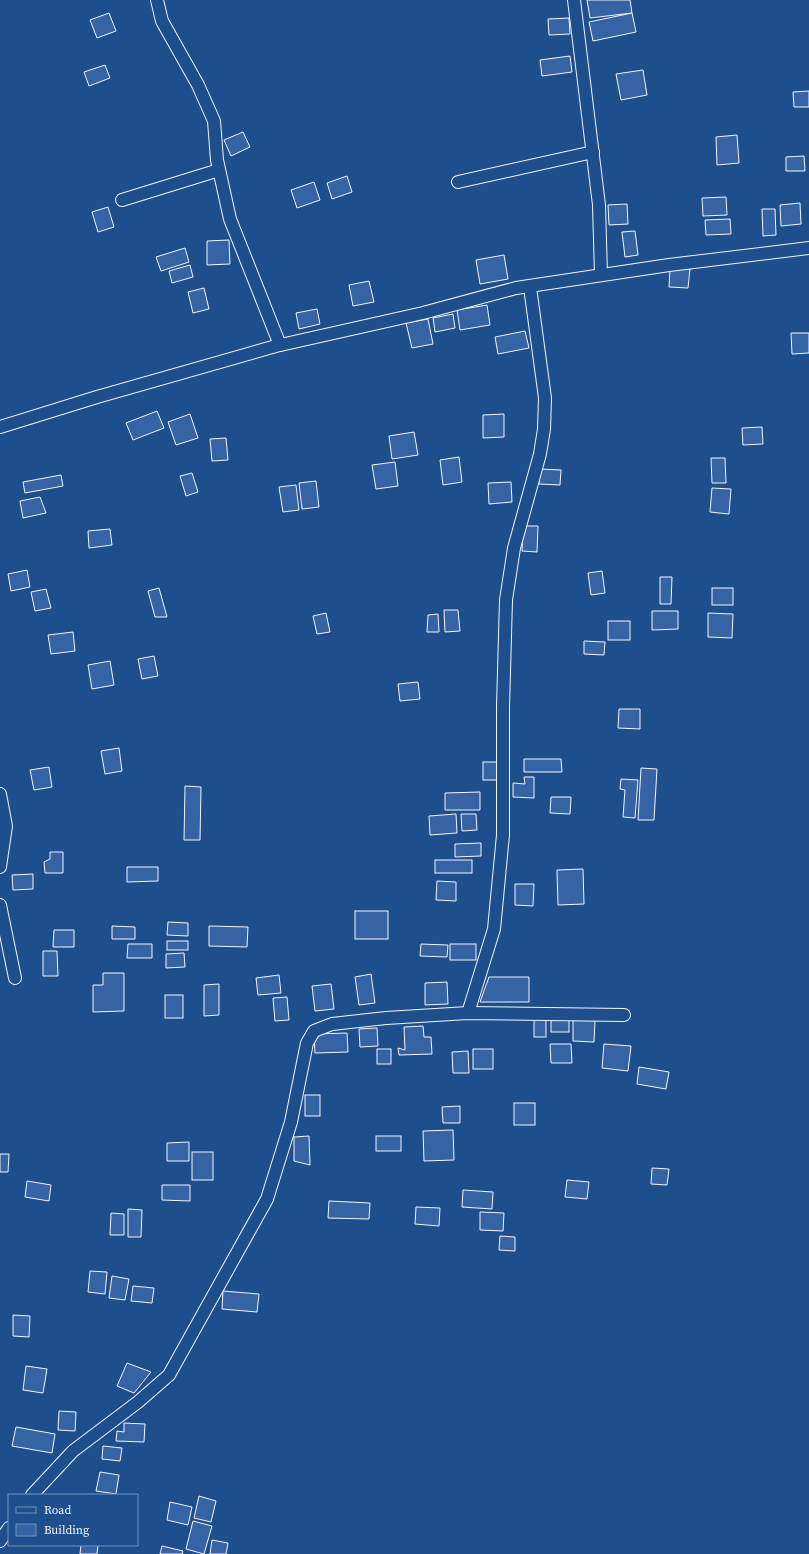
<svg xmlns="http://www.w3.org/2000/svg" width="809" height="1554" font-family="'Source Serif 4',serif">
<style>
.building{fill:#3563a3;stroke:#f2f6ff}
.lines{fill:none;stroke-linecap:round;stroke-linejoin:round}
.minor-casing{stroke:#f2f6ff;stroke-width:14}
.minor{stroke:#1f4e8c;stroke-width:12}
</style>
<rect width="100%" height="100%" fill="#1f4e8c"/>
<g class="building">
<path d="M587,0H630L632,13L590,18Z"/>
<path d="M109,13L116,31L97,38L90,20Z"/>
<path d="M632,13L636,32L593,41L589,22Z"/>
<path d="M569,18L570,34L549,35L548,19Z"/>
<path d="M570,56L572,72L542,76L540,60Z"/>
<path d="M105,65L110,78L89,86L84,72Z"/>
<path d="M643,70L647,95L621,100L616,74Z"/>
<path d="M809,91V107H794L793,92Z"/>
<path d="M243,132L250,147L231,156L224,140Z"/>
<path d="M737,135L739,163L717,165L716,137Z"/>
<path d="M804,156L805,171H786V157Z"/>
<path d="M347,176L352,192L332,199L327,183Z"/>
<path d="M314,182L320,200L297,208L291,190Z"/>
<path d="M726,197L727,215L703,216L702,198Z"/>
<path d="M800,203L801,224L781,226L780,205Z"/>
<path d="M627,204L628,224L609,225L608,205Z"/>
<path d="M108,207L114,227L98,232L92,212Z"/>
<path d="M762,209H775L776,235L763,236Z"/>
<path d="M730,219L731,234L706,235L705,220Z"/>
<path d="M635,231L638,255L625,257L622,232Z"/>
<path d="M229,240L230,264L207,265V241Z"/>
<path d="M185,248L189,262L161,271L156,257Z"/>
<path d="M504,255L508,279L480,284L476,260Z"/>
<path d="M190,265L193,277L172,283L169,271Z"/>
<path d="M670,268L690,269L688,288L669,287Z"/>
<path d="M369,281L374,302L353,306L349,285Z"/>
<path d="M204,288L209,309L193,313L188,292Z"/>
<path d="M487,305L490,325L460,330L457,310Z"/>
<path d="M317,309L320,324L299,329L296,313Z"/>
<path d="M453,314L455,328L435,332L433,318Z"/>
<path d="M428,319L433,344L412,348L406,323Z"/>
<path d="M525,331L529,348L498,354L495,337Z"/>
<path d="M791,333H809V353L792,354Z"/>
<path d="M157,411L164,428L133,440L126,423Z"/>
<path d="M190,414L198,438L176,445L168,422Z"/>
<path d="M504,414V437L483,438V415Z"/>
<path d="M762,427L763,444L743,445L742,428Z"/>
<path d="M414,432L418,455L392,459L389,436Z"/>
<path d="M226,438L228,460L212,461L210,439Z"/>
<path d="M459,457L462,482L443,485L440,460Z"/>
<path d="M711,458H725L726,483H712Z"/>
<path d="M395,462L398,486L376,489L372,465Z"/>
<path d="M539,469L561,470L560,485L539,484Z"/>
<path d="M192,473L198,492L186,496L180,476Z"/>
<path d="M61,475L63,486L25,493L23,482Z"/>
<path d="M316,481L319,507L302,509L299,483Z"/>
<path d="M511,482L512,502L489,504L488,483Z"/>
<path d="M296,485L299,510L283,512L279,487Z"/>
<path d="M712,488L731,489L729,514L710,512Z"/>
<path d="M40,497L46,513L23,518L20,501Z"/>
<path d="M523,526H538L537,552L522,551Z"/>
<path d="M110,529L112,545L89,548L88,531Z"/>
<path d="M27,570L30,587L11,591L8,574Z"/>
<path d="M602,571L605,593L591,595L588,573Z"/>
<path d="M660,577H672L671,604H660Z"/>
<path d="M159,588L167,617H155L148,591Z"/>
<rect x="712" y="588" width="21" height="17"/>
<path d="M46,589L51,608L35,611L31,592Z"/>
<path d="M444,610H458L460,631L445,632Z"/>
<path d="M652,611H678V629L652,630Z"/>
<path d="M326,613L330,632L317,634L313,616Z"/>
<path d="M708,613L733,614L732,638L708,637Z"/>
<path d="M438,614L439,632H427L428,615Z"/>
<rect x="608" y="621" width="22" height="19"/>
<path d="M73,632L75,651L51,654L48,635Z"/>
<path d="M584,641L605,642L604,655L584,654Z"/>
<path d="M154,656L158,676L142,679L138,659Z"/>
<path d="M110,661L114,685L92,689L88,665Z"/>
<path d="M418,682L420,699L400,701L398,684Z"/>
<path d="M619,709H640V729L618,728Z"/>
<path d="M119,748L122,771L105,774L101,751Z"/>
<path d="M524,759H561L562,772H524Z"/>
<rect x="483" y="762" width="15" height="18"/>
<path d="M49,767L52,787L34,790L30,770Z"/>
<path d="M641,768L657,769L654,820H638Z"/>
<path d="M524,777H534V798L513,797V783L525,784Z"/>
<path d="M621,779L638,780L635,818L623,817L625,790L620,789Z"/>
<path d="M185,786L201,787L200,840H184Z"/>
<path d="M480,792V810H445V793Z"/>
<path d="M551,797H571L570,814L550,813Z"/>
<path d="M456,814L457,833L430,835L429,816Z"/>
<path d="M461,814H476L477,830L462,831Z"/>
<path d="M481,843V856L455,857V844Z"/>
<path d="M50,852H63V873H45L44,862L50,859Z"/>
<rect x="435" y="860" width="37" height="13"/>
<path d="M127,867H158V881L127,882Z"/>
<path d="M583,869L584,904L558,905L557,870Z"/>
<path d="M33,874V889L13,890L12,875Z"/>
<path d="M437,881L456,882V901L436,900Z"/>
<path d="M515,884H534L533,906L515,905Z"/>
<rect x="355" y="911" width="33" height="28"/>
<path d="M168,922L188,923V936L167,935Z"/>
<path d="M112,926L135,927V939H112Z"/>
<path d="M209,926L248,927L247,947L209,946Z"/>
<path d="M54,930H74V947H53Z"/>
<rect x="167" y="941" width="21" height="9"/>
<path d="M128,944H152V958H127Z"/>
<path d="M421,944L448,945L447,957L420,956Z"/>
<rect x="450" y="944" width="26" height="16"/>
<path d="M43,951H57L58,976H43Z"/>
<path d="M184,953L185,967L166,968V954Z"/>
<path d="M103,973H124V1011L93,1012V985H103Z"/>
<path d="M371,974L375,1003L359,1005L355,977Z"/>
<path d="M279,975L281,993L258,995L256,978Z"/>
<path d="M489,977H529V1002H480Z"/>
<path d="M447,982L448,1004L425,1005V983Z"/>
<path d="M219,984V1015L204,1016V985Z"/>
<path d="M331,984L334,1009L315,1011L312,986Z"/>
<rect x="165" y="995" width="18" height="23"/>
<path d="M287,997L289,1020L275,1021L273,998Z"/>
<rect x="534" y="1018" width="12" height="19"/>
<rect x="551" y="1019" width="18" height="13"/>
<path d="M573,1020H595L594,1042L573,1041Z"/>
<path d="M423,1026L424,1037H431L432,1054L399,1055L398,1048L405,1050L404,1027Z"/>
<path d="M377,1028L378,1046L360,1047L359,1029Z"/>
<path d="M347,1033L348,1052L315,1053L314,1034Z"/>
<path d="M550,1044H571L572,1063H551Z"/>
<path d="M604,1044L631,1046L628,1071L602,1068Z"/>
<rect x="377" y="1049" width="14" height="15"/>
<rect x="473" y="1049" width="20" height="20"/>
<path d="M468,1051L469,1073H453L452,1052Z"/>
<path d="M639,1067L669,1072L666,1089L637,1084Z"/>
<rect x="305" y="1095" width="15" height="21"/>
<rect x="514" y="1103" width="21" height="22"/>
<path d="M460,1106V1123H443L442,1107Z"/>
<path d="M453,1130L454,1160L424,1161L423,1131Z"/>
<path d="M309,1136L310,1165L294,1161V1137Z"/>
<rect x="376" y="1136" width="25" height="15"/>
<path d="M189,1142V1161H167V1143Z"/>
<rect x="192" y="1152" width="21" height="28"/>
<path d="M0,1154H9L8,1172H0Z"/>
<path d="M652,1168L669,1169L667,1185L651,1184Z"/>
<path d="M567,1180L589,1182L587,1199L565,1197Z"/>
<path d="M27,1181L51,1185L49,1201L25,1197Z"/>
<path d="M162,1185H190V1201L162,1200Z"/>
<path d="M463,1190L493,1192L492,1209L462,1207Z"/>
<path d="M329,1201L370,1203L369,1219L328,1218Z"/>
<path d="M416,1207L440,1208L439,1226L415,1224Z"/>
<path d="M128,1209L142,1210L141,1237H128Z"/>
<path d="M480,1212L504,1213L503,1231L480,1230Z"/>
<path d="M111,1213L124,1214V1235H110Z"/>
<path d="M500,1236L515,1237V1251L499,1250Z"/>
<path d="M90,1271L107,1272L105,1294L88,1292Z"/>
<path d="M112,1276L129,1279L125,1300L109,1298Z"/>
<path d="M133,1286L154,1288L152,1303L131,1301Z"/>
<path d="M223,1291L259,1294L257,1312L222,1309Z"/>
<path d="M13,1315L30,1316L29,1337L13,1336Z"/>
<path d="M127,1363L151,1372L134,1393L117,1386Z"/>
<path d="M26,1366L47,1369L43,1393L23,1390Z"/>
<path d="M59,1411L76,1412L75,1431L58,1430Z"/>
<path d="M124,1423L145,1424L144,1442L116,1441L117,1431L124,1432Z"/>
<path d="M16,1427L55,1434L52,1453L12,1446Z"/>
<path d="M103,1446L122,1448L120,1461L102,1459Z"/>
<path d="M100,1472L119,1475L116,1494L96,1491Z"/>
<path d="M199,1496L216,1501L211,1522L194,1518Z"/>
<path d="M170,1502L192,1507L188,1525L167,1520Z"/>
<path d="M193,1521L212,1526L204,1554L186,1549Z"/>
<path d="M212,1540L228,1543L226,1554H210Z"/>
<path d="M81,1545H98L97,1554H80Z"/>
<path d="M162,1546L183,1551L182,1554H160Z"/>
</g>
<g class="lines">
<g class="minor-casing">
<g id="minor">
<path d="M157,0L162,21L198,85L214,121L217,160L230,219L280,345"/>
<path d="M574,0L599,205L601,275"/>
<path d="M458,182L593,152"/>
<path d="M122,200L219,170"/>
<path d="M0,427L97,397L276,346L423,313L516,288L669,265L809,248"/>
<path d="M0,794L6,826L0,867"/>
<path d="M0,905L15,978"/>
<path d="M468,1013L494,929L503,835V707L506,600L514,548L540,454L544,429L545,398L530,287"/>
<path d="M32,1495L73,1451L138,1402L169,1375L267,1199L291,1122L307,1043L314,1031L332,1024L386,1018L468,1013L624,1015"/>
<path d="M0,1541L9,1528"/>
</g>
</g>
<use href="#minor" class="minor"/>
</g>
<rect x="8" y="1494" width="130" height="52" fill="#1f4e8c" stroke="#7391ba"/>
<rect x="16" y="1507" width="20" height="6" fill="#1f4e8c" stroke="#7391ba"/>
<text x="44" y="1514" font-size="12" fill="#f2f6ff">Road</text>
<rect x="16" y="1524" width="20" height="12" fill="#3563a3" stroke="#7391ba"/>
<text x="44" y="1534" font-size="12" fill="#f2f6ff">Building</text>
</svg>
